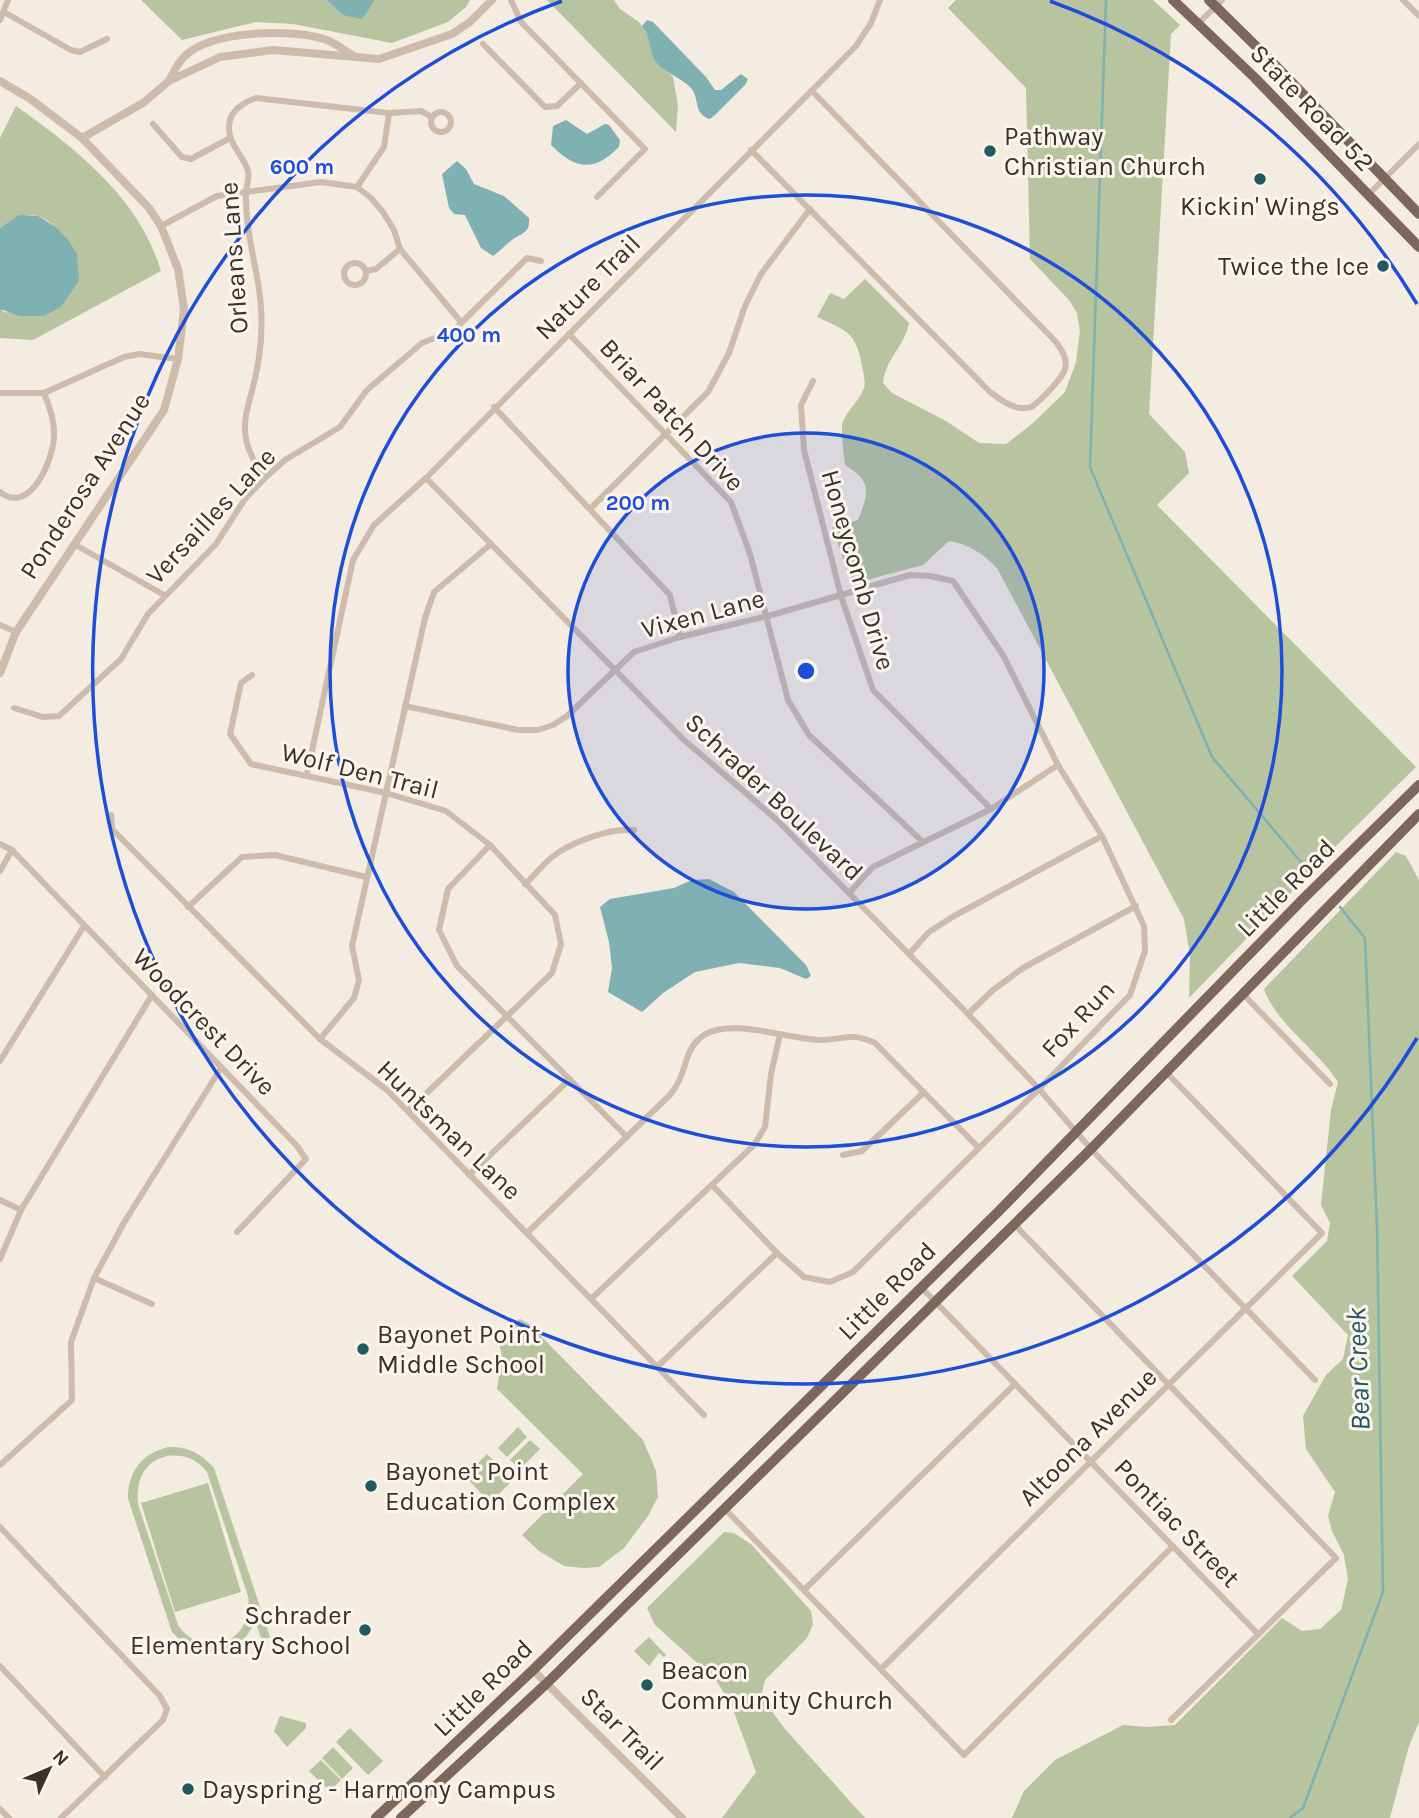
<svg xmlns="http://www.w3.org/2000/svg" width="1419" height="1818" font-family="Karla,sans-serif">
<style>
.green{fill:#b8c4a0;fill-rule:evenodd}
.water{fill:#7fb0b2}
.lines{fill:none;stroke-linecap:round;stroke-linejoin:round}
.stream{stroke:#7fb0b2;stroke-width:2.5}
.minor{stroke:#cdbbac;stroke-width:6}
.tertiary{stroke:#cdbbac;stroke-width:8}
.primary{stroke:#7d675c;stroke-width:10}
.ring{fill:none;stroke:#1d4ed8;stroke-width:3.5}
.poi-dot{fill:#1f5a5e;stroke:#fbf5ee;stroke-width:2.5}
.labels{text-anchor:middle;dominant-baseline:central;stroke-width:6;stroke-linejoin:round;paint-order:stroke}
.street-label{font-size:26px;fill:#3b302b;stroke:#fbf5ee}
.poi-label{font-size:26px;fill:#3b302b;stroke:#fbf5ee;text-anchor:start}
.water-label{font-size:28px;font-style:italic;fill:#1f5a5e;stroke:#fbf5ee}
.centre{fill:#1d4ed8;stroke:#fbf5ee;stroke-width:3.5}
.ring-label{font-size:21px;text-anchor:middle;font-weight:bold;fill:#1d4ed8;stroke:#fbf5ee;stroke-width:6;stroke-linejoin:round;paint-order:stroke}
</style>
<rect width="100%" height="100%" fill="#f4ebe1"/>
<g class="green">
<path d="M141,0H470L466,7L448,22L392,43L293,24L256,22L182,40Z"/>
<path d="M547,0H614L620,9L639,22L647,32L654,59L673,77L678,105L676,132Z"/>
<path d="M956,0H1153L1180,25L1171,34L1149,414L1185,452L1189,473L1157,505L1416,767L1342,840L1189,998L1190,955L1184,919L997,568C983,554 969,544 949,541L923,565L859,582L854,581L847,570L832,527L858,520C870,491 871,481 845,465C844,455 840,429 843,421C848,410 859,401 864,388C866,381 863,373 862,366C856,332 847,331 817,317L830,293L844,299L865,279L909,323C905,346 885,359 883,383L892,393L946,421L979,443L1006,444L1032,424L1065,392L1076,362L1080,331L1077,313L1069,300L1030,259L1026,88L948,8Z"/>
<path d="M16,106C76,149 139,197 161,271L33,340L0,338V309L6,313L67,238C42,212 30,208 0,228V138Z"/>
<path d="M1396,852L1406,856L1419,880V1722L1409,1746L1390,1818H1012L1024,1791L1055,1760L1123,1725L1146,1727L1175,1725L1282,1618L1302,1631L1320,1629L1341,1610L1348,1579L1344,1555L1332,1531L1328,1516L1335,1492L1306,1449L1303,1416L1326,1375L1343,1359L1348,1335L1292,1276L1327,1241L1330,1223L1321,1205L1331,1110L1338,1082C1318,1050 1276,1024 1264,989Z"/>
<path d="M520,1319L529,1324L643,1440L656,1471L658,1497L648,1516L624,1548L599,1567L584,1568L564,1566L539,1551L522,1535L583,1474L497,1389L502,1355L499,1344L512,1324Z"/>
<path d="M518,1427L527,1437L507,1457L498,1448Z"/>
<path d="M530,1440L540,1449L520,1469L510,1460Z"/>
<path d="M168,1447C187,1446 201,1453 214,1468L270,1637L262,1640L255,1621C239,1660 199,1661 172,1632L128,1499C128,1472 141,1454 168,1447ZM167,1456C184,1454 197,1459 207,1472L248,1596C255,1641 204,1663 178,1625L138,1504C136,1481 143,1462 167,1456Z"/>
<path d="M487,1454L513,1480L490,1503L465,1476Z"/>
<path d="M208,1483L241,1592L175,1612L141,1503Z"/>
<path d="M724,1532L734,1533L752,1545L811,1611L813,1624L807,1638L765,1680L761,1697L785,1729L865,1818H722L756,1772L731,1704L715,1679L655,1625L647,1608Z"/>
<path d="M649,1637L666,1655L664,1657L659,1653L649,1666L634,1651Z"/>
<path d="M280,1716L306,1723V1728L287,1747L274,1731Z"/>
<path d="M350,1728L383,1761L368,1775L336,1742Z"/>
<path d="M333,1747L353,1768L342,1779L322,1758Z"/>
<path d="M321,1760L341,1780L330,1791L309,1771Z"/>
</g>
<g class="water">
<path d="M327,0H374L366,14L361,19L343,15Z"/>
<path d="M647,20L653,22L706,77L715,90H721L741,74L748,79L745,85L715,115L710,119C693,114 700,99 691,88C681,77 659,71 653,57C649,46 650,35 642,26Z"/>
<path d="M566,120L587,134L605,124L609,125L620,140L619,147C593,173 575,169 551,145L553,126Z"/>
<path d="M457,161L466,169L474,184L504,196L529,218C530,233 523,232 512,240C506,244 500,251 493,256L481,248L465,215L454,214L449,208L442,174Z"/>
<path d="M19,215L38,216L56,227L67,238L77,254L79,281L61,307L44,316H20L0,309V228Z"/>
<path d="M709,879L734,892L806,965L811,976L806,979L780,968L739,963L695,972L663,993L642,1012L608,992L612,968L609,942L600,907L610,899L674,888L692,880Z"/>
</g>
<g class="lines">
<g class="stream">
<path d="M1106,0L1090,467L1212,757L1312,875"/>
<path d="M1290,1818L1303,1808L1383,1592L1377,1227L1365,938L1340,907"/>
</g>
<g class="minor">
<path d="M511,0L521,22L645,149L597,197"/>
<path d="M1403,0L1419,16"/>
<path d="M4,12L71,50L80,52L107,39"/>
<path d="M0,20L8,0"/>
<path d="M1199,23L1222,0"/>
<path d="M483,44L545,107L557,106L581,83"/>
<circle cx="441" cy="122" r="10"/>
<path d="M153,124L182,157L191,159L230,138"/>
<path d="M751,150L990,392C1001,400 1016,412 1031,407C1039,403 1063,377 1065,369C1068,360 1062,351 1057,343L812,91"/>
<path d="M357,187L384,147L389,113"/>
<path d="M1368,195L1419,144"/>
<path d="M161,226L217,196L321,182L357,187L371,198L383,212L394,230L400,249L461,322"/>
<circle cx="355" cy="274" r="11"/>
<path d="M366,271L376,269L400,249"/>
<path d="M569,334L731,502L750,554L788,700L809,735L923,842"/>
<path d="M813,381L801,405L804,450L841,596L873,690L991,809"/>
<path d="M0,393H44L124,357L139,354L178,359"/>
<path d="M494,407L670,595L680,637"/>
<path d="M265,478C228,427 252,411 259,357C263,331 262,303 257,277C252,250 246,224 246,197C245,188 250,181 248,171C244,156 228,144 229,127C229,111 242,103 256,98L389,113L421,111L432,117"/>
<path d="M426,478L683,739L777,820L968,1014L1039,1089L1091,1149L1315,1380"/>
<path d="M0,492C31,517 56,455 54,431C54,418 49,405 44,393"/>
<path d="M591,508L708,392L729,353L745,306L761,274L810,209"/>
<path d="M74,544L164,595"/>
<path d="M0,625L16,632"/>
<path d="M252,675L241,683L230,734L251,764L386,793L446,811L490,845L555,915L561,944L552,973L408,1111"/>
<path d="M405,706L518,730H538L553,725L567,716L634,652L680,637L768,616L910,575L930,576L953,581L1003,655L1058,765L1102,836L1144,926L1145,951L1130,995L1039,1089L853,1272L830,1282L804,1277L777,1253L712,1185"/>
<path d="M14,708L43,717L59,716L121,659L148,614L216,544L245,499L265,478L285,460L340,427L367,390L422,343L453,331L527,258L541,261"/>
<path d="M307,774L353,560L374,525L426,478L856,46L871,23L880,0"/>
<path d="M111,815L112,829L320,1039L387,1090L704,1415"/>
<path d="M0,844L12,850L297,1146L306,1159L237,1232"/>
<path d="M490,845L448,889L439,930L457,966L627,1137"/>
<path d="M0,871L12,850"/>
<path d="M525,884C534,876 542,865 552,857C571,842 610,828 634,830"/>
<path d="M849,893L873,867L991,809L1058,765"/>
<path d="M188,907L242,857L275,855L366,877"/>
<path d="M909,954L929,932L954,916L1102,836"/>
<path d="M1242,993L1330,1084"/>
<path d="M968,1014L993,990L1023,968L1136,906"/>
<path d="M320,1039L354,998L359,980L352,946L425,618L434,592L491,544"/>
<path d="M0,1061L84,926"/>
<path d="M843,1155L862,1151L924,1092"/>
<path d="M469,1175L570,1079"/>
<path d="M0,1200L21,1210"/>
<path d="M1014,1224L1336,1558L1171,1720"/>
<path d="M527,1233L670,1095C674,1089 679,1083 681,1076C687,1062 687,1049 700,1038C727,1015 789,1040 822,1040C846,1039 850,1032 875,1043L978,1147"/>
<path d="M0,1259L21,1210L152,995"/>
<path d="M94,1278L152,1304"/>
<path d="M921,1287L1258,1634"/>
<path d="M592,1298L754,1145L765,1127L771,1074L780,1034"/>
<path d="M658,1366L777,1253"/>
<path d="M0,1465L72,1400L71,1342L94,1278L125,1221L221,1068"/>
<path d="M725,1509L964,1755L1173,1546"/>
<path d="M0,1527L160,1696L167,1709L163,1720L61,1818"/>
<path d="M804,1590L1015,1384"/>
<path d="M0,1666L105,1777"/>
<path d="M881,1669L1322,1233L1166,1072"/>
<path d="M0,1809L9,1818"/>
</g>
<g class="tertiary">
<path d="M356,57L379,59L452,34L470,22L492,0"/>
<path d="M0,81L29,98L82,138L149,208L161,226L178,269L184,309L178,359L164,410L16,632L0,673"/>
<path d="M82,138L143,103L169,81L220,57L273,50L356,57C346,52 337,44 327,40C293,28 209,30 184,57C177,64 173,73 169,81"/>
<path d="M533,1670L682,1818"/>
</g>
<g class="primary">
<path d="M1173,0L1254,77L1419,247"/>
<path d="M1209,0L1270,60L1419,214"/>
<path d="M376,1818L533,1670L999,1211L1303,899L1419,785"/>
<path d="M401,1818L546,1684L1091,1149L1419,814"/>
</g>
</g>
<circle cx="806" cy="671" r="238" fill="#1d4ed8" fill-opacity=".12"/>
<g class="ring">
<circle cx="806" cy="671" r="238"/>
<circle cx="806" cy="671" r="476"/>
<path d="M1417 1038A713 713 0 1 1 562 1M1050 1A713 713 0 0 1 1417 304"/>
</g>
<g class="poi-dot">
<circle cx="990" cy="151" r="7"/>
<circle cx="1260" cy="179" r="7"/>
<circle cx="1383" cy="266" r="7"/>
<circle cx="363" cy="1349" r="7"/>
<circle cx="371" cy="1486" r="7"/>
<circle cx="365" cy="1630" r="7"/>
<circle cx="647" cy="1685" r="7"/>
<circle cx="188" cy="1789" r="7"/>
</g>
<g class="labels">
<g class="street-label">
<text transform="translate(1312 108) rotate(46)">State Road 52</text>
<text transform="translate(234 258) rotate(-94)">Orleans Lane</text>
<text transform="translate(588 287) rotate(-45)">Nature Trail</text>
<text transform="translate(672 415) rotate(47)">Briar Patch Drive</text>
<text transform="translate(85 486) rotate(-57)">Ponderosa Avenue</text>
<text transform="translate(211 516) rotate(-47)">Versailles Lane</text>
<text transform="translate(858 570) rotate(74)">Honeycomb Drive</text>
<text transform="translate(703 614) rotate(-15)">Vixen Lane</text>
<text transform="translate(360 771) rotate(14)">Wolf Den Trail</text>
<text transform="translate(774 797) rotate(43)">Schrader Boulevard</text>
<text transform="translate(1286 888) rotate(-45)">Little Road</text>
<text transform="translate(1078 1019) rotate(-47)">Fox Run</text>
<text transform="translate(204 1022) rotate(46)">Woodcrest Drive</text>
<text transform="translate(449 1130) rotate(44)">Huntsman Lane</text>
<text transform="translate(887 1291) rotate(-45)">Little Road</text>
<text transform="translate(1088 1437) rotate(-45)">Altoona Avenue</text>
<text transform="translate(1177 1523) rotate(46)">Pontiac Street</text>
<text transform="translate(483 1688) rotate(-44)">Little Road</text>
<text transform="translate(622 1729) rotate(45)">Star Trail</text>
</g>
<g class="poi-label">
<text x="1004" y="136">Pathway<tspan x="1004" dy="30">Christian Church</tspan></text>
<text x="1260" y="206" text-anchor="middle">Kickin' Wings</text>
<text x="1369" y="266" text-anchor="end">Twice the Ice</text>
<text x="377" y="1334">Bayonet Point<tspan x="377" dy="30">Middle School</tspan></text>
<text x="385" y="1471">Bayonet Point<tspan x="385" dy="30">Education Complex</tspan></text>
<text x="351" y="1615" text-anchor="end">Schrader<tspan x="351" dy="30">Elementary School</tspan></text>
<text x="661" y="1670">Beacon<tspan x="661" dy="30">Community Church</tspan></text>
<text x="202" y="1789">Dayspring - Harmony Campus</text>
</g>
<g class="water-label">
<text transform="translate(1358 1369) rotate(-92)">Bear Creek</text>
</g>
</g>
<circle cx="806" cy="671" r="10" class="centre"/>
<g class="ring-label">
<text x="302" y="174">600 m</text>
<text x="469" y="342">400 m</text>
<text x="638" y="510">200 m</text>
</g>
<g transform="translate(49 1769) rotate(46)" stroke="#fbf5ee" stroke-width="5" paint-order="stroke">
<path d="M0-5L12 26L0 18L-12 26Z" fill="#3b302b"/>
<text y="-10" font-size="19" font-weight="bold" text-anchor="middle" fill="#3b302b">N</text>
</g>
</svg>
